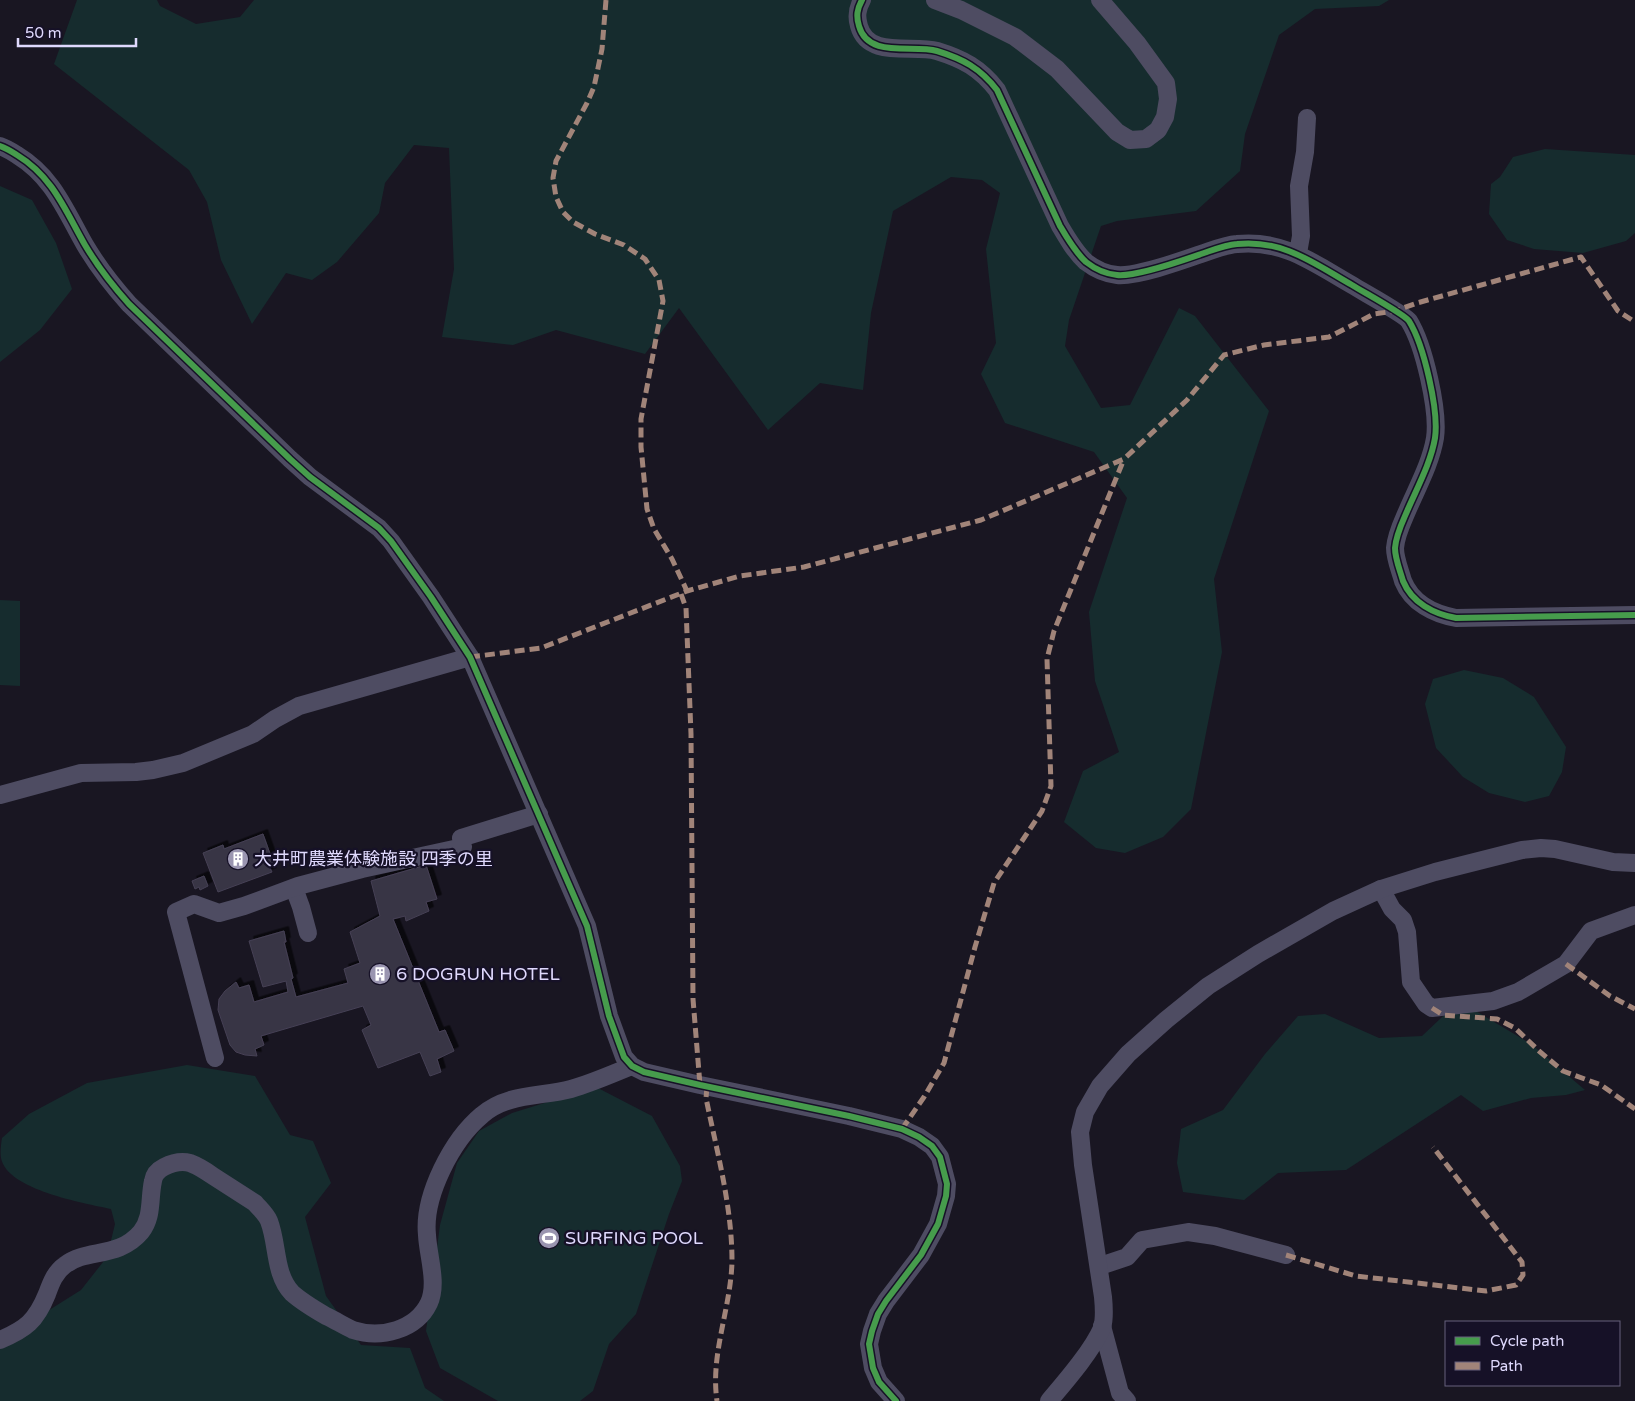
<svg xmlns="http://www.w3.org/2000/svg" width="1635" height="1401" font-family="'Varela Round','Noto Sans JP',sans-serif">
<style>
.green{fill:#162c2e}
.building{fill:#383444;stroke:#464155;filter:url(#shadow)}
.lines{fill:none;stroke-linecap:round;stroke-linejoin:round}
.minor{stroke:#4e4c62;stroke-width:18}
.quiet{stroke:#a18479;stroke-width:5;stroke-dasharray:10 5;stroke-linecap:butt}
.cycleway-casing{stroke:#161127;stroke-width:9}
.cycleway{stroke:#469c4c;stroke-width:6}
.labels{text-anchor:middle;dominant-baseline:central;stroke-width:4.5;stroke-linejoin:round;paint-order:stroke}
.poi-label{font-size:18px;fill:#dfd9fd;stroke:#161127;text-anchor:start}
</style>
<defs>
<filter id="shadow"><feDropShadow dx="4.5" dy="-4.5" stdDeviation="0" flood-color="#0009"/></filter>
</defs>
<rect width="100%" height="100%" fill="#191622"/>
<g class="green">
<path d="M77,0H157L160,6L196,24L240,17L254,0H1389L1379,6L1315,9L1279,35L1245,134L1240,171L1196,211L1117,221L1101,226L1069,320L1065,346L1101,408L1130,405L1179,308L1195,316L1269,411L1214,579L1222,652L1191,809L1163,837L1125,853L1096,848L1064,822L1083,771L1119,752L1095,681L1089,612L1127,498L1094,452L1005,423L981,374L996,343L986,249L1000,193L982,180L951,177L893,211L871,313L863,390L820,383L768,430L679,308L645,354L556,330L513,345L442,337L454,269L449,148L414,145L385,183L379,213L337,262L312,280L286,273L252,324L221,260L207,202L189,170L54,64Z"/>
<path d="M1545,149L1635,155V233L1626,241L1583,253L1534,249L1507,240L1489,214L1491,184L1500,177L1513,157Z"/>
<path d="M0,186L32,200L56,243L72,289L40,330L0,362Z"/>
<path d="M0,600L20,601V686L0,685Z"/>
<path d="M1464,670L1503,678L1534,697L1566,747L1562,772L1549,796L1525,802L1489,793L1463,777L1436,748L1425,704L1433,679Z"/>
<path d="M1459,1001L1531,1044L1585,1090L1566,1095L1531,1098L1483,1111L1461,1095L1346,1170L1278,1173L1244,1200L1183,1192L1177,1163L1181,1129L1223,1110L1265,1054L1298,1016L1325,1014L1379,1038L1422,1036Z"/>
<path d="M187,1065L255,1076L290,1135L313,1141L331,1183L305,1217L326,1296L361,1345L410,1348L425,1388L444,1401H0V1341L81,1290L107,1257L115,1224L111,1209C84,1203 7,1190 1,1158C0,1152 1,1144 2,1138L29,1114L87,1083Z"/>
<path d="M596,1087L652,1116L680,1166L682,1181L669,1214L636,1314L609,1344L593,1391L580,1401H498L440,1368L426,1331L440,1225L457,1163L479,1131L512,1113Z"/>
</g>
<g class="building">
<path d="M263,834L274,865L269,866L272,872L218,892L203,853L223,845L224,849Z"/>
<path d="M426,865L437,899L426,902L429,911L406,921L405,916L393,919L439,1032L445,1030L454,1051L437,1059L441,1072L430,1076L420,1052L378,1068L362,1030L371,1025L363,1006L261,1036L264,1045L255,1049L257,1056L245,1055L236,1052L230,1045L218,1010L219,999L225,991L236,982L239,988L249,985L254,1002L288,992L286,981L263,987L249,941L284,931L286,942H284L293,978L291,979L296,997L348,983L344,969L360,963L350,932L380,916L371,881Z"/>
<path d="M204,876L208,886L200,890L199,887L195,889L192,881Z"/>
</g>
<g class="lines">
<g class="minor">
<path d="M862,0C857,9 856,16 859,26C868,59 913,44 937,51C963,59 980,68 997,90L1060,226C1067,238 1075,252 1086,262C1095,269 1106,274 1117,275C1136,277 1181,261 1201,254C1213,250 1225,245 1237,244C1283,239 1315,264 1352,285C1363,292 1404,314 1409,321C1424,345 1439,411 1435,438C1431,462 1418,486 1408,509C1403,521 1396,534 1395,548C1395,559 1400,570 1403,581C1412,603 1434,614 1456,618L1635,615"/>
<path d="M935,0L961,10L1015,37L1057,69L1117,132L1130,140L1146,139L1158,130L1165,117L1168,99L1166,83L1137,43L1100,0"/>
<path d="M0,146C6,148 11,151 17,155C53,177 65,210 85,245C98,267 112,285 129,304L290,459L310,477L379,528L391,541L431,597L470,657L587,926L609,1016L624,1057L632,1066L644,1072L700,1085L849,1116L902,1129L919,1137L932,1146L940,1157L947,1184L946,1196L938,1224L921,1255L886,1301L878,1314L872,1331L869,1344L873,1368L879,1382L896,1401"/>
<path d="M1298,253L1301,236L1299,186L1305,152L1307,118"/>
<path d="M0,795L81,773L136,772L153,770L183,763L253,734L275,719L299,706L470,657"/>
<path d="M294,888L301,907L308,933"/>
<path d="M1381,889L1392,909L1403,920L1407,932L1411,982L1426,1004L1432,1008L1493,1001L1518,992L1566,964L1591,931L1635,915"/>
<path d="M215,1058L176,912L194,904L219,913L244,906L298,886L362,869L463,847L461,838L539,814"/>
<path d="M1100,1266L1127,1257L1142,1240L1188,1232L1215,1236L1286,1255"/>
<path d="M1102,1326L1120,1393L1127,1401"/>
<path d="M0,1340C26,1329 36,1321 47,1294C51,1283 55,1272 65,1265C87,1248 118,1259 141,1232C153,1217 149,1199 153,1181C154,1174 158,1170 164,1167C172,1163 182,1161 190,1163C198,1166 206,1171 213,1176C227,1185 241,1194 255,1203C260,1209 266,1214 269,1221C278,1244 274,1274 292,1293C302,1302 314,1309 326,1316C335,1320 344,1326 353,1330C381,1339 416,1330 429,1303C438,1283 428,1256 427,1235C423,1196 452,1140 482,1115C507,1093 541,1097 571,1089C592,1083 612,1074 632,1066"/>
<path d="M1049,1401C1065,1382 1092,1351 1102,1328C1105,1318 1104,1307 1103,1297L1083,1165L1080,1132L1085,1112L1100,1086L1128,1054L1166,1020L1208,986L1258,954L1333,911L1381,889L1435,872L1522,850L1541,848L1555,849L1613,862L1635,863"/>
</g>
<g class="quiet">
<path d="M606,0L602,49L594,87L587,103L556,161L553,178L556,197L563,212L573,222L595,234L624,245L645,259L659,280L663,301L641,419V447L647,509L654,529L672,559L687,591"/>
<path d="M681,594L686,608L691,734L693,999L700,1085"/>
<path d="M470,657L541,648L687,591L740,576L804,567L981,520L1124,459L1187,400L1224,355L1264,345L1329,337L1374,314L1395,311L1417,303L1581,257L1618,311L1635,322"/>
<path d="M1566,964L1610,996L1635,1009"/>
<path d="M1432,1008L1443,1015L1497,1019L1515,1028L1539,1051L1563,1071L1601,1085L1635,1109"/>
<path d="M707,1087L706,1098C717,1152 732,1206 732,1261C731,1308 710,1354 717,1401"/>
<path d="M902,1129L924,1097L944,1063L975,947L994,883L1042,811L1051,786L1047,659L1054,631L1124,459"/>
<path d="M1286,1255L1356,1276L1486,1291L1516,1285L1523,1275L1522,1262L1433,1147"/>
</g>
<g class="cycleway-casing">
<g id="cycleway">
<path d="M862,0C857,9 856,16 859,26C868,59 913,44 937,51C963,59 980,68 997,90L1060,226C1067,238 1075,252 1086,262C1095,269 1106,274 1117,275C1136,277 1181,261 1201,254C1213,250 1225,245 1237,244C1283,239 1315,264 1352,285C1363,292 1404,314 1409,321C1424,345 1439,411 1435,438C1431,462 1418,486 1408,509C1403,521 1396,534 1395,548C1395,559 1400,570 1403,581C1412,603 1434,614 1456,618L1635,615"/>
<path d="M0,146C6,148 11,151 17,155C53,177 65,210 85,245C98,267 112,285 129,304L290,459L310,477L379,528L391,541L431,597L470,657L587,926L609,1016L624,1057L632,1066L644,1072L700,1085L849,1116L902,1129L919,1137L932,1146L940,1157L947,1184L946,1196L938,1224L921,1255L886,1301L878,1314L872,1331L869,1344L873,1368L879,1382L896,1401"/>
</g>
</g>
<use href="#cycleway" class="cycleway"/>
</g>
<defs>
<g id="building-disc" transform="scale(1.125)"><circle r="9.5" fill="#9a95b0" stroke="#161127"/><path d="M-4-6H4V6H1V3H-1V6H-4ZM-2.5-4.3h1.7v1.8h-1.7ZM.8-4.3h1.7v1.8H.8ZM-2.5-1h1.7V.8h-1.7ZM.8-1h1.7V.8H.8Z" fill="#fff"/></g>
<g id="stadium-disc" transform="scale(1.125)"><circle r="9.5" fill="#9a95b0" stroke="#161127"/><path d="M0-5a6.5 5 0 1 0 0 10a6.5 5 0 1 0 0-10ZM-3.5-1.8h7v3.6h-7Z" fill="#fff"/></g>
</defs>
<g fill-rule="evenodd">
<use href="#building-disc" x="238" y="859"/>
<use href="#building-disc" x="380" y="974"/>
<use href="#stadium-disc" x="549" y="1238"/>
</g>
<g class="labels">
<g class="poi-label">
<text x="254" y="859">大井町農業体験施設 四季の里</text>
<text x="396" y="974">6 DOGRUN HOTEL</text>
<text x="565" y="1238">SURFING POOL</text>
</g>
</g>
<rect x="1445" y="1321" width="175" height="65" fill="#161127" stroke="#66617d"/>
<rect x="1455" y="1337" width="25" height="8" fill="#469c4c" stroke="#66617d"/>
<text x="1490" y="1346" font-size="15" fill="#dfd9fd">Cycle path</text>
<rect x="1455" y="1362" width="25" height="8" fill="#a18479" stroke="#66617d"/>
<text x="1490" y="1371" font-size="15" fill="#dfd9fd">Path</text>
<path d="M18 38v8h118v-8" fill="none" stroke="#dfd9fd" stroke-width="2.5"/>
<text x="25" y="38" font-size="15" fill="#dfd9fd" stroke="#161127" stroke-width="4" paint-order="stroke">50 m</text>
</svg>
